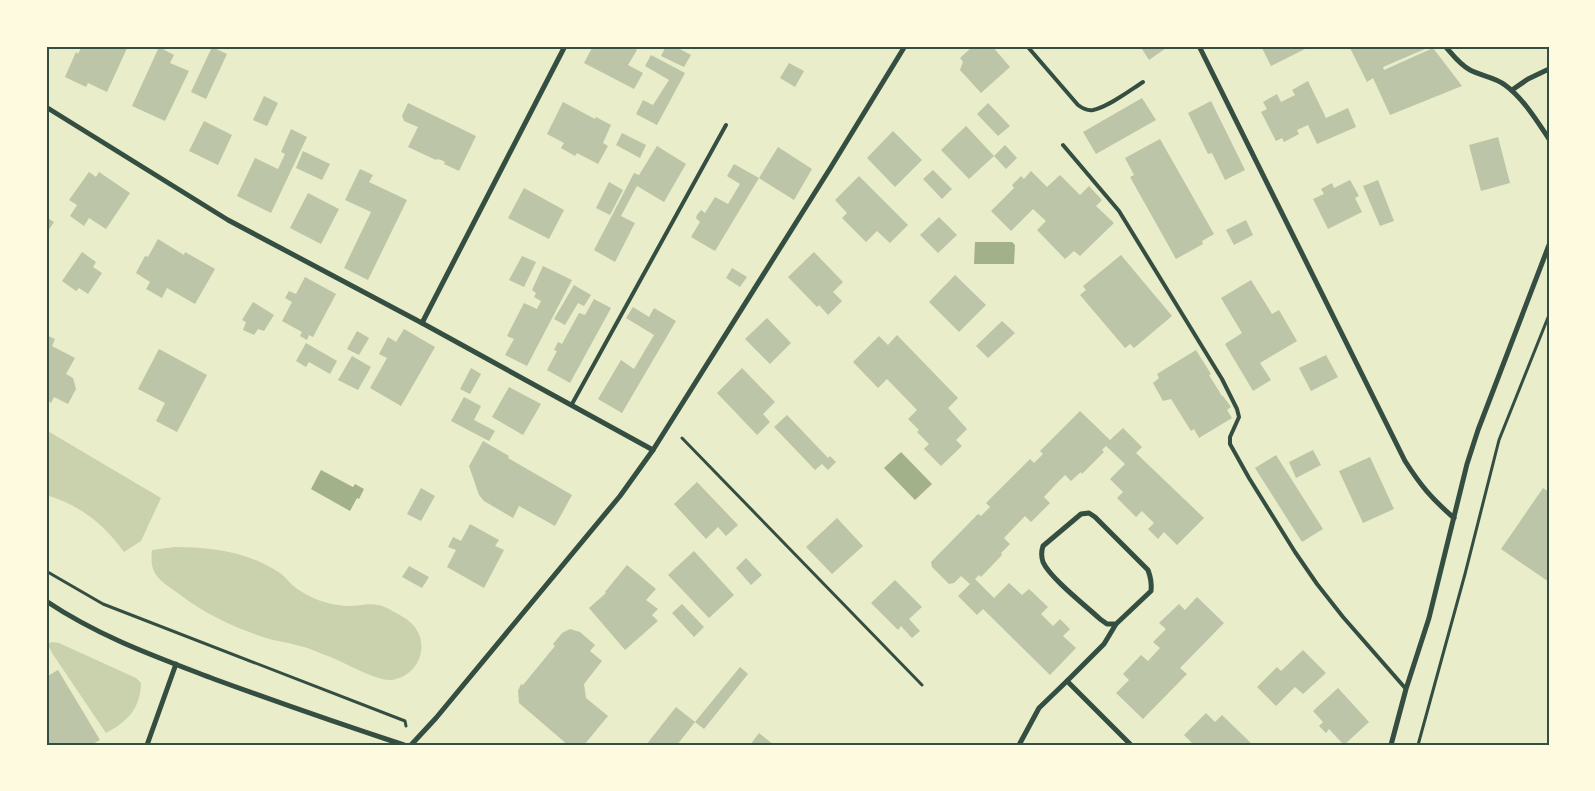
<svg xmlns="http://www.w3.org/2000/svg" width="1595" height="791" font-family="'PT Sans Narrow',sans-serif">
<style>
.green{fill:#cad2ad}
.water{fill:#a3b18a}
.building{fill:#bcc5a7}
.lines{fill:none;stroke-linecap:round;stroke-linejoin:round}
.path{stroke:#344e41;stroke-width:3}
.service{stroke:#344e41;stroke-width:4}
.minor{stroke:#344e41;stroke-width:5}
.neatline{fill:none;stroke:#344e41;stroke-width:2}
</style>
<rect width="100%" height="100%" fill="#e9edc9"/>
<g class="green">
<path d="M46,430L161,498L141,541L124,552C104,524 80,505 46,495Z"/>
<path d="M175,547C212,547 248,552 280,573C286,577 290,584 296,588C311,599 327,604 345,606C362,607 371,600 389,609C398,614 408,619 414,626C431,647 417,677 391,680C376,681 344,662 328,656C317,652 307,647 296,645C286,642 276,641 266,638C235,628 205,614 179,594C160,580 149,576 152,550Z"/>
<path d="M51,642L59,643L136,678L141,683C140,709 128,721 106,733L52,653L48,645Z"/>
</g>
<g class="water">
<path d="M975,242H1012L1015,245L1014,264H974Z"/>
<path d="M901,452L932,484L915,500L884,468Z"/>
<path d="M321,470L353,487L355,484L364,489L359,499L357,498L350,511L311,489Z"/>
</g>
<g class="building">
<path d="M82,46H128L107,92L88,83L86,87L65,77L76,52L78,54Z"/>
<path d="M593,46H630L637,50L628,65L643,73L634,89L584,63Z"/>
<path d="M666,46H674L691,55L684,67L661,56Z"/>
<path d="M973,46H992L1010,67L981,93L960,70L963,62L960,58Z"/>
<path d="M1140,46H1169L1149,60Z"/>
<path d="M1261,46H1307V48L1271,66Z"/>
<path d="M1349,46H1424L1425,49L1383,67L1384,70L1433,48L1462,86L1390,115L1373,78L1367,82Z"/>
<path d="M159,47L174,55L170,63L189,71L165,121L132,106Z"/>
<path d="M212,47L227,54L206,99L191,92Z"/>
<path d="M651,55L685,73L657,125L636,114L643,100L653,105L669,80L645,66Z"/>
<path d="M789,63L804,71L795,87L780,78Z"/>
<path d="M1308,81L1326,118L1348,108L1356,127L1317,144L1308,125L1297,130L1299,134L1284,142L1282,138L1276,141L1261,112L1267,109L1263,102L1277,94L1281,102L1295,95L1292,90Z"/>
<path d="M264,96L278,103L267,126L253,120Z"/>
<path d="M1142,98L1156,120L1096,154L1083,132Z"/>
<path d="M1211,101L1245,170L1225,180L1212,153L1208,154L1188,113Z"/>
<path d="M563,102L595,119L596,117L611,125L603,143L608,146L598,164L577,153L575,156L561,148L564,143L547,134Z"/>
<path d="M408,103L476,136L459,171L444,164L445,162L441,160L437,159L436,160L408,147L418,127L404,121L402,116Z"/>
<path d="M988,103L1010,126L998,136L977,114Z"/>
<path d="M204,121L232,135L218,165L189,151Z"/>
<path d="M966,126L994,156L969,179L941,150Z"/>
<path d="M291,129L307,137L271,213L237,196L255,158L278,169L285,154L281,152Z"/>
<path d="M893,131L922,160L895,187L867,158Z"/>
<path d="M622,133L646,145L640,158L616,145Z"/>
<path d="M1498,137L1510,183L1481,191L1469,145Z"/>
<path d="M1160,139L1214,234L1202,241L1203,244L1176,259L1130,177L1134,175L1125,158Z"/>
<path d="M1005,145L1017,158L1006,169L994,156Z"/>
<path d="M657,146L686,164L664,202L637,186L621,216L635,223L615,262L594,250L634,173L639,175Z"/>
<path d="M778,147L812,169L794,200L759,178Z"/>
<path d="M303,151L330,164L322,180L296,168Z"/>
<path d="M734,164L759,178L715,251L691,237L700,222L696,218L697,215L701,210L705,213L715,197L728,204L740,184L727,176Z"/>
<path d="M360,169L373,175L369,182L407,200L368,280L344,268L371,212L345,200Z"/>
<path d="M933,170L952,189L942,199L923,179Z"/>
<path d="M1031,171L1047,187L1060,175L1080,195L1089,186L1102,200L1096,206L1114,223L1080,256L1074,251L1065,259L1037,230L1046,221L1033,209L1011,231L991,211L1014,188L1012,185L1021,176L1024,179Z"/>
<path d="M89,172L96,177L99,172L130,193L106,229L89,218L84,226L70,216L77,205L69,200Z"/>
<path d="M859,176L908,225L890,243L877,231L866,242L842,218L847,213L835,200Z"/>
<path d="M1350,180L1359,196L1355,198L1362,212L1328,229L1313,199L1324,194L1321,189L1332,183L1334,188Z"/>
<path d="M1378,180L1394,221L1380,226L1363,186Z"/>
<path d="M609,182L623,190L610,215L596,208Z"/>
<path d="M524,188L564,210L549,239L508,218Z"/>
<path d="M308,193L339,209L321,244L290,228Z"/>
<path d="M46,217L54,222L46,234Z"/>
<path d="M939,217L957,235L938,253L920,235Z"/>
<path d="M1246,220L1253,235L1234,245L1226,230Z"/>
<path d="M158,239L184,255L185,252L215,269L195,304L167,288L162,298L146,289L150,282L136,273L145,256L148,257Z"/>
<path d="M82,252L96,262L93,267L102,273L88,294L79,288L76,291L62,281Z"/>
<path d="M814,252L843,282L833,292L842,301L828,315L819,305L817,307L788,277Z"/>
<path d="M1121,255L1172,316L1134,348L1130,344L1125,348L1080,295L1086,290L1083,286Z"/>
<path d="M522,256L536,262L524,287L509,280Z"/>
<path d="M543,266L572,280L527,366L505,355L514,339L507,336L524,303L537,309L541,301L534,297L536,293L532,290Z"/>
<path d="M732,268L747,277L740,287L726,278Z"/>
<path d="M955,275L986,305L959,332L929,302Z"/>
<path d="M305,277L336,294L313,337L309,335L307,340L300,336L302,332L282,321L292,302L285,298L289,291L296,294Z"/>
<path d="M1251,280L1272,314L1279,310L1297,341L1260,363L1271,380L1253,391L1225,344L1242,333L1221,298Z"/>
<path d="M574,285L591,295L584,306L578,303L565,325L554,319Z"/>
<path d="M594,299L611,308L570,383L547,370L557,351L554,350L558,342L562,344L579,313L585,315Z"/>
<path d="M253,302L274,315L264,331L258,329L254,335L243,330L246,322L242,320Z"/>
<path d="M633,307L649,317L654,308L676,321L622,413L598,399L621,360L634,369L654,335L626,318Z"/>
<path d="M767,318L791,343L770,364L745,339Z"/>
<path d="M1002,321L1015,333L988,358L976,346Z"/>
<path d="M404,329L435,347L401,406L370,388L387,358L379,354L388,337L396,342Z"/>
<path d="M357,331L369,338L359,355L347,349Z"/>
<path d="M46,335L55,339L52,346L75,358L66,374L73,378L76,389L68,404L54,397L51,403L46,400Z"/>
<path d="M897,335L958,398L948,408L967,429L956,440L962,446L941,466L924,449L929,444L917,432L919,430L908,419L917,410L887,379L878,388L853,362L879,336L888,345Z"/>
<path d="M306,343L337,361L330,374L309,362L306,367L296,361Z"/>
<path d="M159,349L207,375L177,432L156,421L165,403L138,389Z"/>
<path d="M1196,350L1211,374L1209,375L1222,396H1223L1231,407L1227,410L1232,418L1199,438L1194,429L1191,431L1171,399L1163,401L1153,383L1159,378L1157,374Z"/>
<path d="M1326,355L1338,377L1311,391L1299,368Z"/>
<path d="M352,356L371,367L358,390L338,380Z"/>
<path d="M471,368L481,374L470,394L460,389Z"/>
<path d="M742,368L775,402L763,414L770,422L757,435L717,393Z"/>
<path d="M509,387L541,404L523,435L492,417Z"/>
<path d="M464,397L481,406L474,420L495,431L489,441L451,421Z"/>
<path d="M1080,411L1110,440L1123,428L1142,447L1136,453L1204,518L1177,545L1164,532L1158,539L1148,529L1154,523L1142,511L1136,517L1117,498L1123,492L1110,479L1125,464L1106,446L1102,450L1104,452L1082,474L1081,472L1071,481L1065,475L1056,484L1044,497L1050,503L1031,522L1025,516L1004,538L1010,544L1001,553L1002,555L981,577L979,575L975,579L994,598L1009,583L1022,595L1029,589L1048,607L1041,614L1053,626L1060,619L1070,629L1063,636L1076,648L1050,675L983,609L977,615L958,596L970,584L961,576L954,583L949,584L932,567L931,562L978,514L981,516L990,507L986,503L1030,459L1034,463L1043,454L1040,451Z"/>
<path d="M787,415L828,458L830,456L836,462L828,470L822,464L815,470L774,427Z"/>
<path d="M483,441L509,456L508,458L572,495L555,526L519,506L513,518L484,501L479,495L469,466Z"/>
<path d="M1313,450L1321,465L1296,478L1289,462Z"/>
<path d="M1276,455L1323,529L1302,542L1255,468Z"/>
<path d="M1370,457L1394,509L1363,523L1339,471Z"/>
<path d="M697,482L738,525L726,536L718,527L706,539L674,504Z"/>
<path d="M421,488L435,496L421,521L407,514Z"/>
<path d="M1543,488L1549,492V582L1501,549Z"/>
<path d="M837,518L863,546L832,574L806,547Z"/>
<path d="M470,524L499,540L495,546L504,550L484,588L447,567L456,550L448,547L453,537L461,541Z"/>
<path d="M694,551L734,595L709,618L668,575Z"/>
<path d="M746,558L762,575L751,585L736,568Z"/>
<path d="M627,565L656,589L646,600L658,609L652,615L658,621L625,650L589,608L606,593L605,592Z"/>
<path d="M409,566L429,577L422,588L402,577Z"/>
<path d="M895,580L922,607L909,619L920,631L912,638L901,626L898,630L871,603Z"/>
<path d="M1197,597L1224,623L1180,668L1187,674L1143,719L1116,693L1129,680L1123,674L1141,655L1148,661L1160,648L1153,642L1166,629L1159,623L1179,604L1185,610Z"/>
<path d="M682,604L704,627L694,637L672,613Z"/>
<path d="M570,629L580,632L595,645L590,651L602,661L584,684L586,698L608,716L584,745H568L519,703L518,691L521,684L523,685L555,646L553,644L562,633Z"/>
<path d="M1303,650L1326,673L1303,694L1295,687L1276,706L1257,687L1277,667L1281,671Z"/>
<path d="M740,667L748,674L704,729L695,722Z"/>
<path d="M58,670L100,740L91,745H46V677Z"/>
<path d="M1338,688L1369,722L1344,745L1329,729L1326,733L1319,726L1323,722L1313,711Z"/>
<path d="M676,707L695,722L677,745H646Z"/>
<path d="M1206,713L1215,722L1222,715L1253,745H1194L1184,735Z"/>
<path d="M759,733L774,745H750Z"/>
</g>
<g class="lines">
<g class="path">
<path d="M682,438L922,685"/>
<path d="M46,571L103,604L405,721L406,726"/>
<path d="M1418,745L1465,574L1499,440L1549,315"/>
</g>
<g class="service">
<path d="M1027,46L1078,105C1082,108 1087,111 1093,110C1108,107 1129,91 1143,82"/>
<path d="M1063,145L1119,211L1222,379L1237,409L1239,417L1230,437V444L1249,478L1295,552L1317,584L1343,617L1406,689"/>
<path d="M572,404L726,125"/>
</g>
<g class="minor">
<path d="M1199,46L1405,461C1421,486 1431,498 1454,518"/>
<path d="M1445,46C1453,55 1459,64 1470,70C1481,76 1495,77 1505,85C1523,98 1537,121 1549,139"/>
<path d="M1512,90L1528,79L1549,69"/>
<path d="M46,107L228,220L422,323L653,450"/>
<path d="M422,323L565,46"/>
<path d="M46,601C100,637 154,656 214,679C277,702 340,724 404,745"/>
<path d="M1067,681L1104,644L1116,624L1151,591C1152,583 1151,578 1148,570L1095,517L1089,513L1081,514L1043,546C1041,552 1041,556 1043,562C1050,578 1086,606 1100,619L1107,624H1116"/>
<path d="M147,745L176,664"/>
<path d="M411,745L436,718L620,496L653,450L831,167L905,46"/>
<path d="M1019,745L1039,708L1067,681L1131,745"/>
<path d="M1391,745L1406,689L1429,618L1467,464L1478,430L1549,245"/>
</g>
</g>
<rect width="1595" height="791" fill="none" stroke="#fefae0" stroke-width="95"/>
<rect x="48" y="48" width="1500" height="696" class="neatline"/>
</svg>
